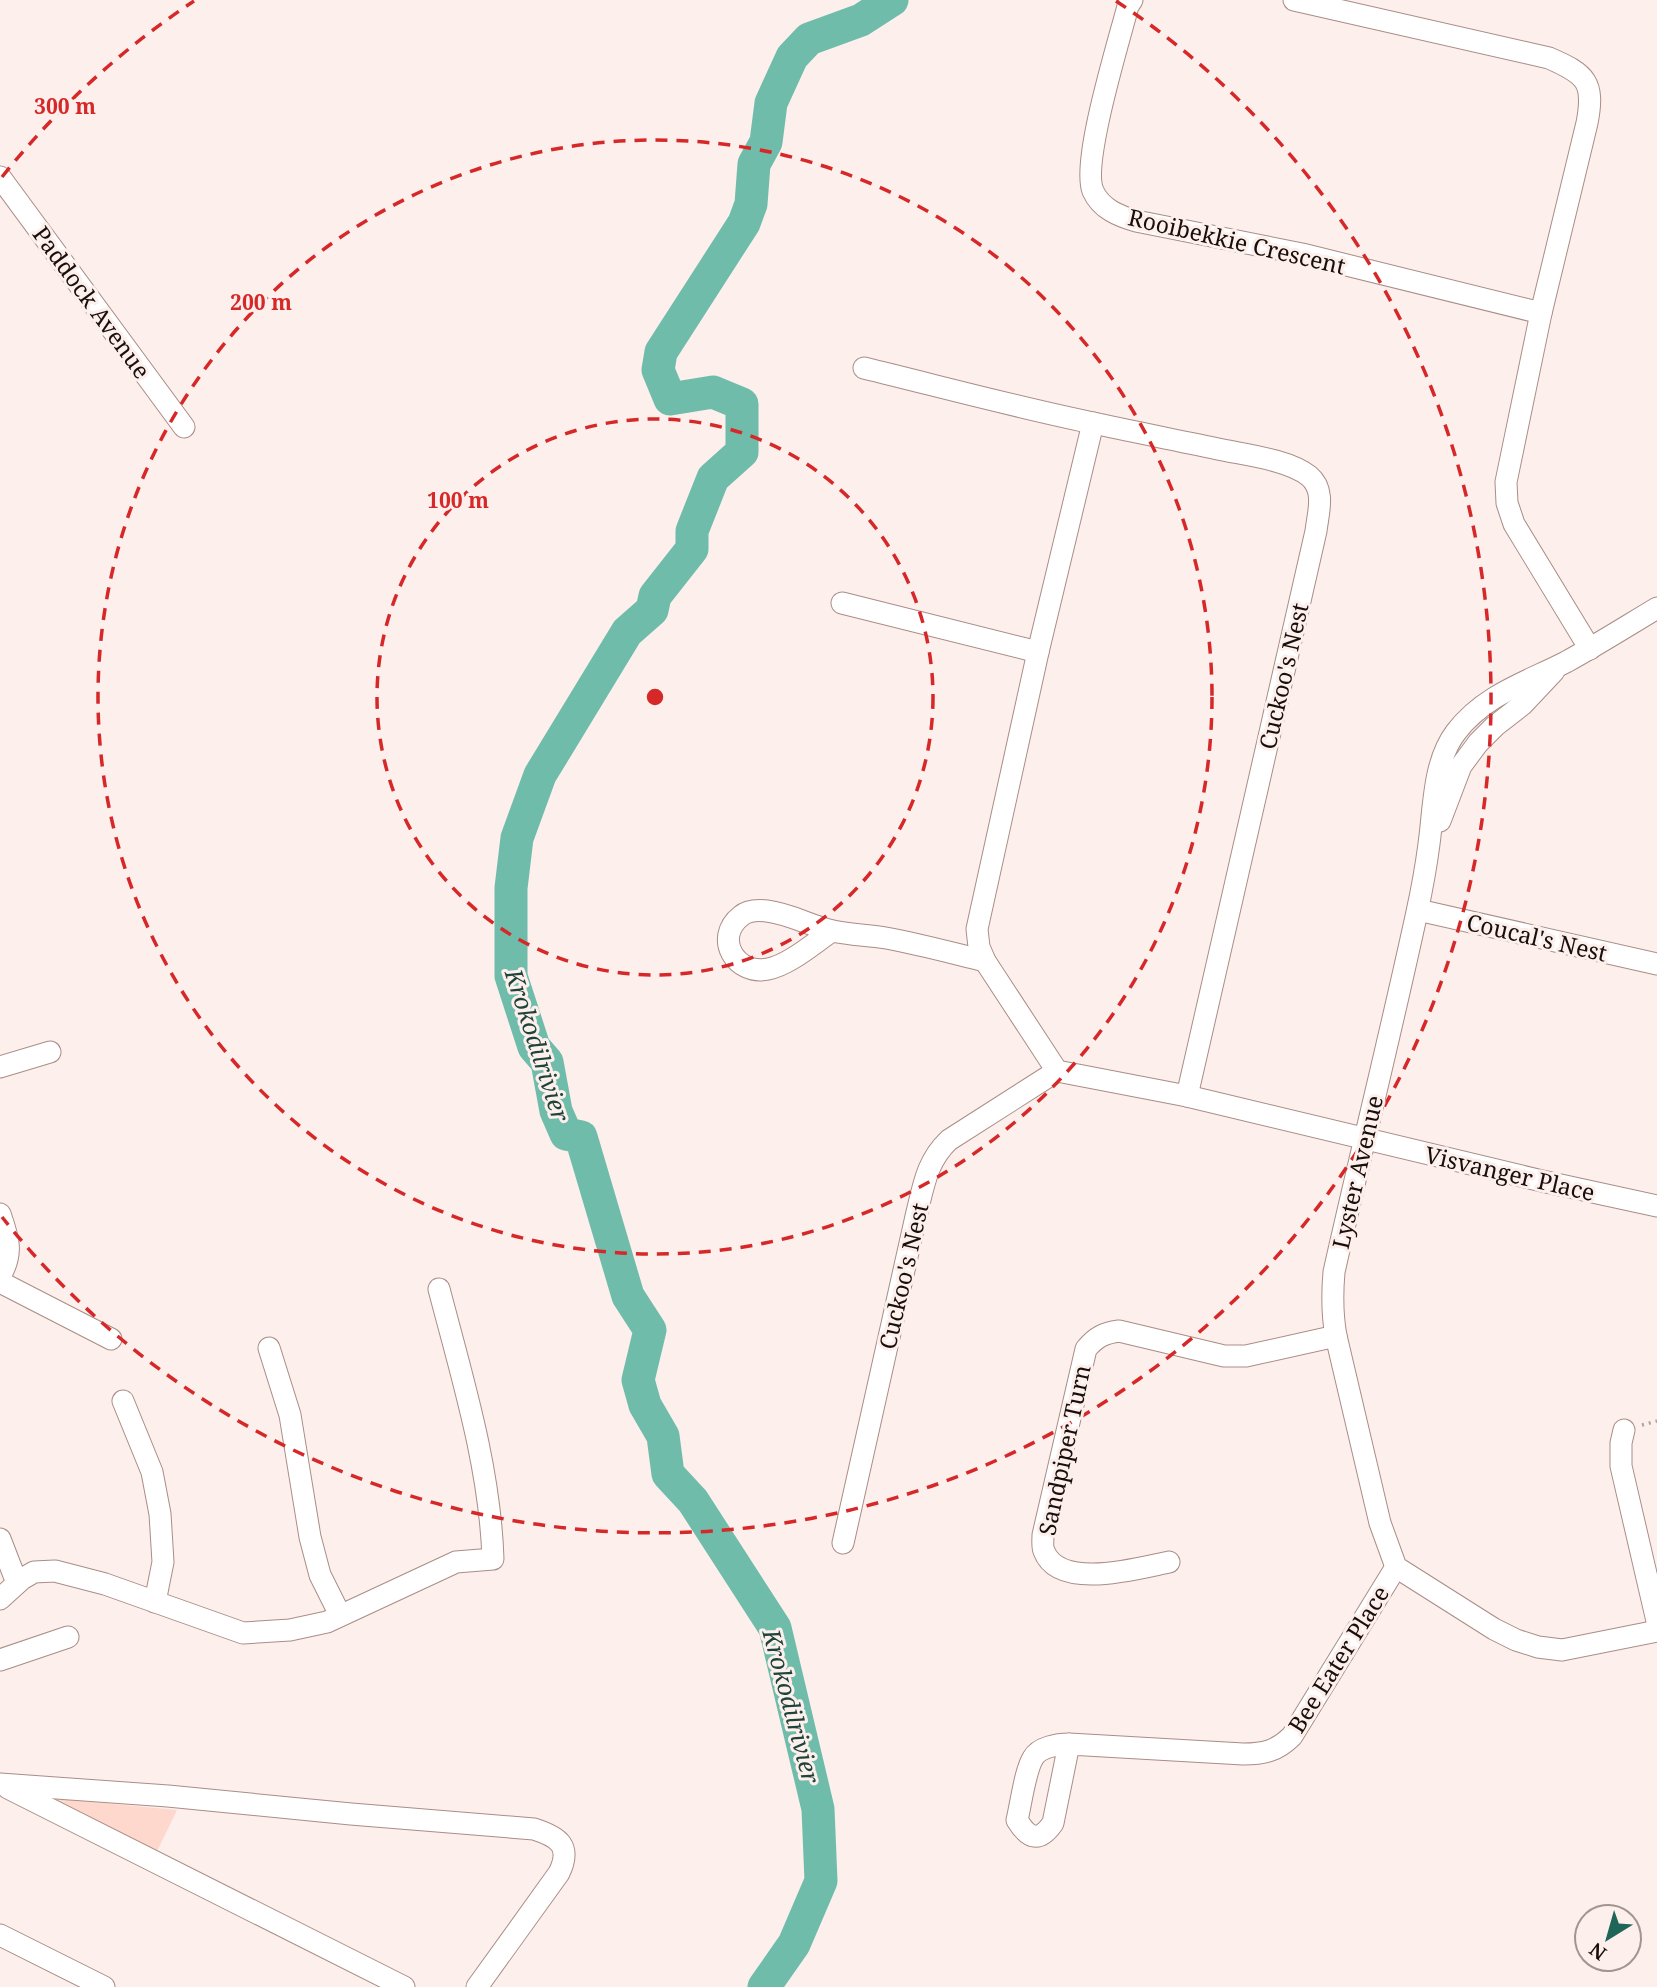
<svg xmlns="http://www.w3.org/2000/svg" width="1657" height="1987" font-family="'Noto Serif',serif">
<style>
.green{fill:#fed7cd}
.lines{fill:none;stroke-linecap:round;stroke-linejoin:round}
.river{stroke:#6fbcab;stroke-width:33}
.minor-casing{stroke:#aa8d86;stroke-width:23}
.path{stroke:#afa3a0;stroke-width:3.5;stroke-dasharray:2 5;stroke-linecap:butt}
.minor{stroke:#fff;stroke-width:21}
.ring{fill:none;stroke:#d62828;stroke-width:3.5;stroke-dasharray:12 9}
.labels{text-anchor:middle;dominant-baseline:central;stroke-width:6;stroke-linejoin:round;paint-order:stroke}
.street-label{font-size:23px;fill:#180e0b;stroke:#fcefec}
.water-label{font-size:24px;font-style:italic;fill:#1e433b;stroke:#fcefec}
.centre{fill:#d62828;stroke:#fcefec;stroke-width:3.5}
.ring-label{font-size:21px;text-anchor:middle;font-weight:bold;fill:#d62828;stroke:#fcefec;stroke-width:6;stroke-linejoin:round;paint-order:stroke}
</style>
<rect width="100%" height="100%" fill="#fcefec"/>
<path class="green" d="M51,1798L177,1810L157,1851Z"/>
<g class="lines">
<path class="river" d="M764,1987L794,1944L821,1881L818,1809L775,1628L693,1501L668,1474L663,1436L645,1405L638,1380L650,1330L628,1296L581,1137L566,1134L556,1111L547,1062L534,1047L511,976V888L517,838L540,775L627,632L652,610L655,596L692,549V531L713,478L742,452V404L713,392L670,399L658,370L661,352L744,223L751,204L754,164L766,142L771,103L792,57L809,39L861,20L892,0"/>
<g class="minor-casing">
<g id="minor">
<path d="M1132,0L1128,6C1119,41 1081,163 1093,191C1101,209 1119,216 1136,221L1302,254L1541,313"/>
<path d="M1294,0L1549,58C1586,74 1595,82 1587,123L1541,313L1506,482L1507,503L1514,524L1590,649"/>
<path d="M0,177L184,427"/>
<path d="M864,368C942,387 1019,408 1098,424C1139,433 1181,441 1223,450C1247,455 1289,460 1309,476C1326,490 1318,513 1316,531L1187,1096"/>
<path d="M1093,423L1038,652L977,929L979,947L985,961L1057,1071L1187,1096L1542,1181L1657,1206"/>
<path d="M842,603L1038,652"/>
<path d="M1657,608C1627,626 1597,645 1566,662C1527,682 1484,695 1456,732C1433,762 1434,808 1429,844C1426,867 1422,889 1417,912C1391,1032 1361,1152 1334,1272C1332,1295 1332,1314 1336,1336L1380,1523L1396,1567L1494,1629L1516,1640L1538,1647L1562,1650L1657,1631"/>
<path d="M1440,821L1461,766L1478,743L1495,726L1522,705L1554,671"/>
<path d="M1418,910L1657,964"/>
<path d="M832,931C814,943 789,965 768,969C736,976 713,938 741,916C748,910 758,910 767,911C791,914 810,926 833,931C850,935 868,935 886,938C919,944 952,953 985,961"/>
<path d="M0,1067L50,1052"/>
<path d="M0,1214C8,1237 14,1253 0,1276"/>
<path d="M0,1282L111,1339"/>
<path d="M269,1348L290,1415L310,1537L320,1575L340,1615"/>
<path d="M123,1401L152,1472L160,1514L163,1562L155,1602"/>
<path d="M1624,1430L1621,1443V1466L1657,1621"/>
<path d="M0,1539L17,1583"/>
<path d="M843,1543L917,1212C924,1184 927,1161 949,1140L1057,1071"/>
<path d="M1169,1562C1139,1568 1059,1591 1044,1551C1042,1547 1043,1540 1043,1535L1086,1349C1096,1337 1104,1333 1119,1331L1224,1356H1246L1336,1336"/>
<path d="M0,1599L22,1579L34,1572L55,1571L105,1584L243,1633L290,1630L327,1622L456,1562L493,1559C490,1467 462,1377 439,1289"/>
<path d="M0,1660L68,1637"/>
<path d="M1069,1744L1053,1823C1040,1842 1029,1840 1017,1820C1021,1804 1025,1771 1033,1758C1039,1747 1058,1744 1069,1744L1243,1754C1264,1754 1277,1751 1292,1736L1396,1567"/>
<path d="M0,1784L168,1796L351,1814L534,1829C559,1837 572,1846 559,1873L477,1987"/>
<path d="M8,1788L404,1987"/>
<path d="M0,1935L104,1987"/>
</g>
</g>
<path class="path" d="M1642,1425L1657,1421"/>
<use href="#minor" class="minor"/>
</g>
<g class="ring">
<circle cx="655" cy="697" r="278"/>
<circle cx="655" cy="697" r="557"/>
<path d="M2 177A835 835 0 0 1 194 1M1116 1A835 835 0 1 1 2 1217"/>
</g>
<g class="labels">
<g class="street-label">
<text transform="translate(1237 241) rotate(13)">Rooibekkie Crescent</text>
<text transform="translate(92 302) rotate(54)">Paddock Avenue</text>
<text transform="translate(1283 676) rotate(-77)">Cuckoo's Nest</text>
<text transform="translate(1537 937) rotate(13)">Coucal's Nest</text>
<text transform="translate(1357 1172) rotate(-77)">Lyster Avenue</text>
<text transform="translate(1510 1173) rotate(13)">Visvanger Place</text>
<text transform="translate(903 1276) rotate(-77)">Cuckoo's Nest</text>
<text transform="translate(1064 1450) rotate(-78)">Sandpiper Turn</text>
<text transform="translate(1338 1659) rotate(-58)">Bee Eater Place</text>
</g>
<g class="water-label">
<text transform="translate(538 1045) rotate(72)">Krokodilrivier</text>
<text transform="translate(792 1706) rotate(75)">Krokodilrivier</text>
</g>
</g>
<circle cx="655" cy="697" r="10" class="centre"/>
<g class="ring-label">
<text x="65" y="114">300 m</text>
<text x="261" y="310">200 m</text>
<text x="458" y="508">100 m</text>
</g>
<g transform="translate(1608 1938) rotate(217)"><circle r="33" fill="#fcefec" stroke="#a19592" stroke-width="2"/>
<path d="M0-5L12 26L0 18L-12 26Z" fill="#1f6659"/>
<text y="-10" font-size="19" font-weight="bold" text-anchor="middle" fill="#180e0b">N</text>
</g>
</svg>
